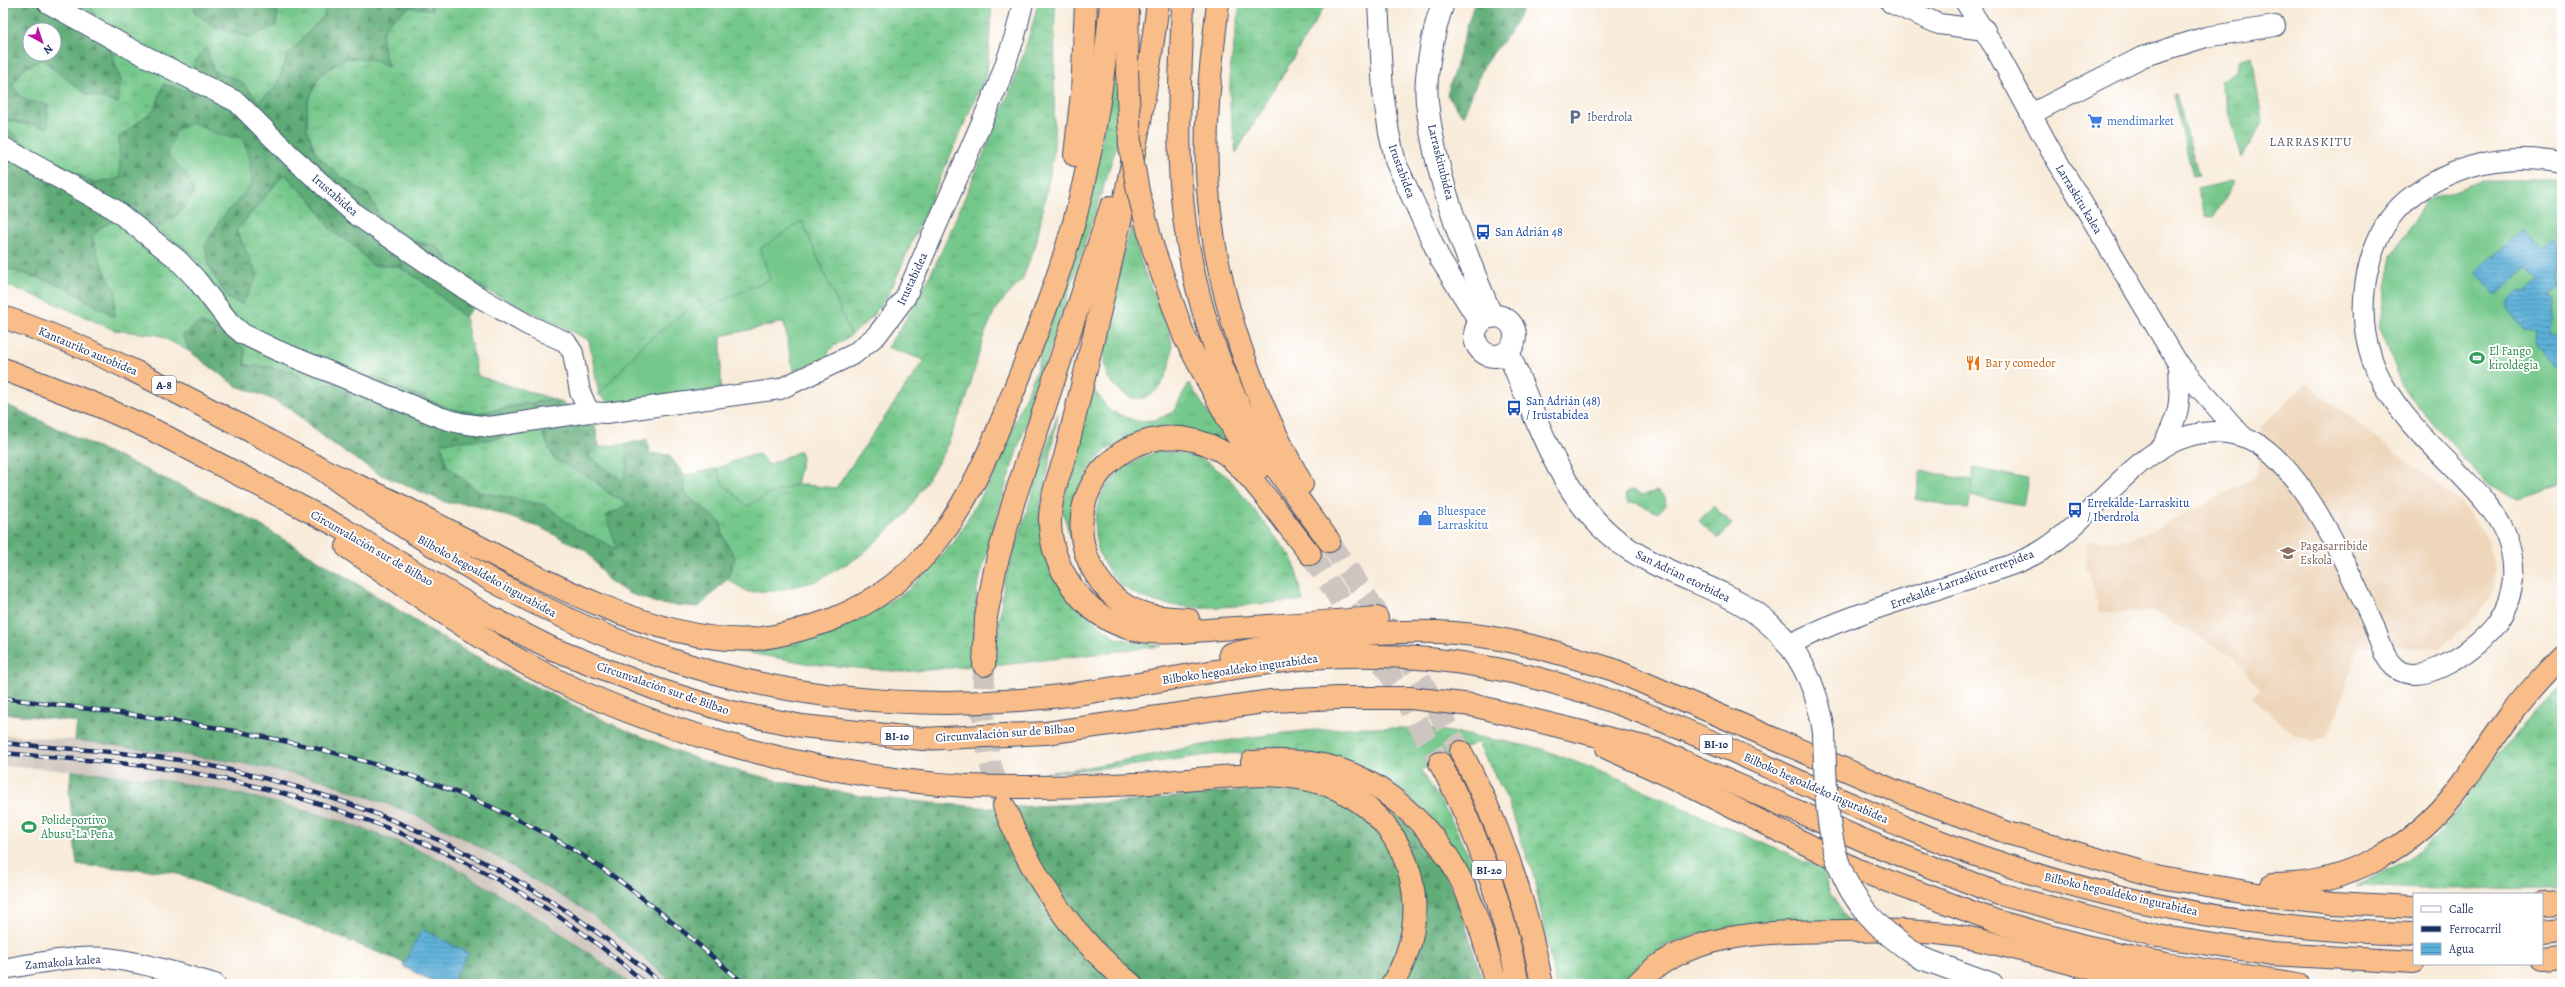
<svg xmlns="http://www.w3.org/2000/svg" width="2565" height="987" font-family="Alegreya,serif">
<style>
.built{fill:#eed6bb}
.railway{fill:#ccc2b9}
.grass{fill:url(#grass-tufts);stroke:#487c74}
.forest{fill:url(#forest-firs);stroke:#3d6e6a;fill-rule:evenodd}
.garden{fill:#74c88b;stroke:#487c74}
.water{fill:url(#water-rules);stroke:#3c709c}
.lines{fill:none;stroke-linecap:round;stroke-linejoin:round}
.motorway-tunnel{stroke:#ccc5c0;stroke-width:22;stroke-dasharray:22 11;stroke-linecap:butt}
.minor-casing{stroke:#3c4b70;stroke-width:22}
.tertiary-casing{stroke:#3c4b70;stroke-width:24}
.motorway-casing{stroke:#3c4b70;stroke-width:24}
.minor{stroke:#fff;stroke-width:20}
.tertiary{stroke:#fff;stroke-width:22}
.motorway{stroke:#f8bd89;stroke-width:22}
.rail-casing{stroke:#1b2f5e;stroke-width:4.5}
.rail{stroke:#fff;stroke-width:3;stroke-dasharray:9;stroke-linecap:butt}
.tertiary-bridge-casing{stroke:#3c4b70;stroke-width:24;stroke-linecap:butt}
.motorway-bridge-casing{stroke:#3c4b70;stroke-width:24;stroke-linecap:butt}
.tertiary-bridge{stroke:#fff;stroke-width:22}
.motorway-bridge{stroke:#f8bd89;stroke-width:22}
.labels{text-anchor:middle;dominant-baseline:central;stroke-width:4;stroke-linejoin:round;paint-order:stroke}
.shield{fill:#fff;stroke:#5f6d8e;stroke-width:1}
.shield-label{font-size:11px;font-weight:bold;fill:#1b2f5e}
.service-label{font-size:12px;fill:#4e5e75;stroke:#fff;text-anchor:start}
.shop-label{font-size:12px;fill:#366cbe;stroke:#fff;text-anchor:start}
.street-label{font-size:12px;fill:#1b2f5e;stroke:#fff}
.transit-label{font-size:12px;fill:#164399;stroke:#fff;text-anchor:start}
.leisure-label{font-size:12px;fill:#27864d;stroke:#fff;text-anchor:start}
.food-label{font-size:12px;fill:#c56008;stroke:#fff;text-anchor:start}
.education-label{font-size:12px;fill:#785e54;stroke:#fff;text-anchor:start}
.neighbourhood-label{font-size:13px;letter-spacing:1px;fill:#5c5669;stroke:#fff}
</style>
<defs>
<pattern id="grass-tufts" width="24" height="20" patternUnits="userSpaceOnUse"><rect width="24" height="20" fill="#74c88b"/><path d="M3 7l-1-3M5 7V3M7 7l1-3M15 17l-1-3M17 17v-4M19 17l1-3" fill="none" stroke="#5ea375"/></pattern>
<pattern id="forest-firs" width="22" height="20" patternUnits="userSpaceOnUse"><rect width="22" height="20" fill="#5fac77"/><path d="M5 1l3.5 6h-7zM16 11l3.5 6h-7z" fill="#4e8c65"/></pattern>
<pattern id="water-rules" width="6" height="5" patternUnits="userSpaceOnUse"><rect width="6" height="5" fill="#5db1d9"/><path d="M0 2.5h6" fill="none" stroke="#4c90b3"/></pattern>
</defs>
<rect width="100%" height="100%" fill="#fff"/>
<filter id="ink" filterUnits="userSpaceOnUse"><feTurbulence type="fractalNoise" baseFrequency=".025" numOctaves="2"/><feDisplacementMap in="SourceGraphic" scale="8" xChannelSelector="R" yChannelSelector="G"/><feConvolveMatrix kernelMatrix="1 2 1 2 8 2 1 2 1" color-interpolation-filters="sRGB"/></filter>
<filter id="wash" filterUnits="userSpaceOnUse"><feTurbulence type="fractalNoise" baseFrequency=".012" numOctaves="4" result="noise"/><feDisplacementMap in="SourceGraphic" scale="16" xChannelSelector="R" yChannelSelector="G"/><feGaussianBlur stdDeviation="0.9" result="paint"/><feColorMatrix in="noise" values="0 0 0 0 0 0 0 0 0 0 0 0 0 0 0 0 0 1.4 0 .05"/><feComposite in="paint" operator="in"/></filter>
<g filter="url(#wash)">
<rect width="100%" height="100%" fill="#f8ebd9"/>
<path class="built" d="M2305,383L2459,501L2486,536L2496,572L2491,598L2475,618L2439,648L2359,646L2336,718L2327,737L2315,740L2293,734L2252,698L2260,688L2234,657L2152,611L2099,612L2086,566V541L2129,539L2150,531L2257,477L2261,427Z"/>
<path class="railway" d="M3,735L75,740L237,762L322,780L406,811L468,840L522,871L593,915L675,984H630L522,907L439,859L339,821L253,796L135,775L3,766Z"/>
<g class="grass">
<path d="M86,3H195L194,12L216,28L249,37L278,5L285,3H327L324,16L288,55L275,89L259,101L240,81L214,71L206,48L194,64L185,92L164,84L154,110L119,137L121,178L94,183L19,140L3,123V119L27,125L48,105L26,101L12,86L22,70L42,59L61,76L121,81L112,55L91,7Z"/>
<path d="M432,3H992L987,72L889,294L870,319L851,335L802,221L770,279L703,310L700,300L643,345L599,395L589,340L488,291L453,267L437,246L413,241L383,223L369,195L341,177L316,154L307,129V104L319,76L345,58L370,59L388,67C378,32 378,28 409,7L432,9Z"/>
<path d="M1038,3H1055L1054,153L1036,244L1022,280L996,308L983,338L967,397L944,453L906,514L860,556L817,581L776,591L748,592L727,579L735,558L725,541L720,522L684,493V475L716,469L723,483L747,506L769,494L796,484L836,488L924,360L887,347C924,298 946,241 970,185C996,125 1023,67 1038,3Z"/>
<path d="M1240,3H1329L1322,10L1236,153L1230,107V71Z"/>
<path d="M2252,56L2262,122L2242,158L2220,81L2236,71L2239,60Z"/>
<path d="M1117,57L1123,127L1007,481L977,589L973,666L903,672L811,664L727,649L782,647L842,628L907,591L954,542L992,477L1036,371L1069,265L1097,163Z"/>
<path d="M2176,94L2197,170L2199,175L2193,176L2173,95Z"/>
<path d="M284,174L312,201L331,230L354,246L372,265L397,266L421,280L465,317L478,376L553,399L479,413L449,409L414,393L330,383L315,390L295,373L268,367L245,365L183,335L189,351L158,335L114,330L54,303L3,284V267L63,286L87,301L116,293L102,266L92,237L101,227L134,211L209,266L228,299L243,244L236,231Z"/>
<path d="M2236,180L2215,215L2212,217L2205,215L2197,189Z"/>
<path d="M1131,225C1135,240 1139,256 1144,271C1152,291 1172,329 1172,348C1172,377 1149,416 1119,390C1114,385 1108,380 1106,373C1096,339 1122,261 1131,225Z"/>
<path d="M1189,383L1228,444L1145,432L1106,450L1090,468L1073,504L1083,577L1062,510L1090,385L1110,411L1136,421L1155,420L1173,412Z"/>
<path d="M573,408L578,423L543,434L554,459L594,480L610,494L630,504L617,549L576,529L545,505L479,492L447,466L441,443L463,439L490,440Z"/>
<path d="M1058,413L1039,519L1084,612L1115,638L1162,646L994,666L1004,582Z"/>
<path d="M1157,451L1181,453L1207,462L1229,478L1293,559L1303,601C1243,602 1148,627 1108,570C1099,556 1093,538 1095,521C1099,480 1122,467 1157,451Z"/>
<path d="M1632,490L1642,495L1657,491L1665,497L1666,505L1658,513L1637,503H1628L1625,496L1627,492Z"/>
<path d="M1713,506L1732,524L1718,539L1699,521Z"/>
<path d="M2562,685V888L2423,889L2355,886C2383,873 2410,860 2433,839C2454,820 2467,796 2483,774C2507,742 2534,713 2562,685Z"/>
<path d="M1362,727L1435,729L1539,748L1607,774L1823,870L1830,893L1850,924L1699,934L1667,945L1640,964L1621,984H1555L1534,878L1508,800L1477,742L1421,770C1440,801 1460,832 1473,867C1485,900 1491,934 1498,968L1440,832L1405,794L1383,778L1353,764L1268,751L1208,755L1136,765L1046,773C1111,765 1174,749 1238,739C1279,733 1320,729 1362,727Z"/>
</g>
<g class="forest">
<path d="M3,3H86L91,7L112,55L121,81L118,103L86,94L42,59L22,70L12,86L26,101L48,105V128L3,119V47L11,40ZM30,30H54V54H30Z"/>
<path d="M195,3H285L278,5L276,26L250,37L216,28L194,12Z"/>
<path d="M327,3H432V10L409,7C378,28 378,32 388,67L370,59L345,58L319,76L307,104V129L316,154L341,177L369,195L383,223L413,241L437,246L453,267L488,291L465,317L421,280L397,266L372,265L354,246L331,230L312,201L284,174L236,231L258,275L243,304L228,299L209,266L205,246L219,221L252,184L242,138L218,135L193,123L168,153L185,173L195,194L176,216L158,228L134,211L101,227L92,237L102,266L116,293L114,316L63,286L3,267V123L19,140L94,183L120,178L119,137L154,110L164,84L185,91L194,64L206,47L214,71L240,81L259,101L275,89L288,55L324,16Z"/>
<path d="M1474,3H1526L1512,29L1484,65L1463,116L1447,95Z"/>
<path d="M201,322L225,334L245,349V365L268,367L295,373L315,390L330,383L373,377L449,409L479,413L553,399L573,408C555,417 536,428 517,434C493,442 467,439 441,443L447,466L479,492L545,505L576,529L617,549L606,516L629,504L610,494L594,480L554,459L543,434L578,423L595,425L599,447L589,457L623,481L627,465L626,444L647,439L649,453L669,455L684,475V493L720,522L725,541L735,558L727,579L699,607L660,604L628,593L608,580L587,551L541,528L471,504L447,503L379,474L331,443L288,407L262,395L236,386L189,351L183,335Z"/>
<path d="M3,403L245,516L361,586L434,633L498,668L618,727L707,763L779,781L868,797L991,808L1124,802L1210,793L1280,788L1358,790L1395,811L1433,854L1457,898L1484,984H675L593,915L468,840L406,811L322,780L237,762L75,740L77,722L3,713Z"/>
<path d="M71,771C198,779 322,807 438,859C453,865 467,875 480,883C533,913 582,947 630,984H459L172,872L77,865L69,791Z"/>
</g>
<g class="garden">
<path d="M3,7L11,40L3,47Z"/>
<path d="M193,123L218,135L242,138L250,159L252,184L219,221L205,246L209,266L158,228L176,216L195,194L185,173L168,154L176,130Z"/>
<path d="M2483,180H2554L2562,182V485L2518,498L2485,483L2404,389L2379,326L2392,256L2425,202Z"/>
<path d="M802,221L851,335L830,349L827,357L793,371L784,322L721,336V389L612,404L599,395L643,345L700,300L703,310L770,279L760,249Z"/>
<path d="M626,444L627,465L623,481L588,456L599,447Z"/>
<path d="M800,451L802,459L796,484L769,494L747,506L723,483L716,469L743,457L759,454L768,465Z"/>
<path d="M1974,468L2028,479L2023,506L1971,496L1968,509L1915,499L1921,471L1971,480L1972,489Z"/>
</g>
<g class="water">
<path d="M2523,230L2543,253L2554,244L2560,251L2557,253L2560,257L2557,288L2548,296L2552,301L2549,334L2562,335V366H2555L2535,342L2536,332L2525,330L2507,309L2508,302L2519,292L2526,293L2539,282L2527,268L2496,295L2476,271Z"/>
<path d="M422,929L468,953L451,984H438L403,966Z"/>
</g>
</g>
<g filter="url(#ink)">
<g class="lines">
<g class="motorway-tunnel">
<path d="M1329,541L1417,673L1461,752"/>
<path d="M1310,554L1397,685L1440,763"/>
<path d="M984,665L983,714L989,760L1003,803"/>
</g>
<g class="minor-casing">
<g id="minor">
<path d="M48,3L131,49L237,102L291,156L355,214L465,289L528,325L566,342L573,353L580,392L589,412"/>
<path d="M1378,3L1383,92L1389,133L1396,163L1441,261L1480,323"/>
<path d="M1891,3L1939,24L1985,30"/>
<path d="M1966,3L1995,48L2050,149L2179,365L2243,437"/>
<path d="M2031,114L2142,57L2206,37L2275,26"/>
<path d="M3,147L114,209L177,259L196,279L230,323L243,334L276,350L442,418L460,423L489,427L589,412L606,413L780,389L854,354L877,335L905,298L998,85L1015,36L1023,3"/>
<path d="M2161,449C2180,414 2181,405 2179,365"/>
<path d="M1791,644C1846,615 1908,599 1968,579C1992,571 2019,564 2041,551C2105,513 2156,408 2244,437C2299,456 2349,570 2372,621C2379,636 2382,659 2397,669C2426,688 2480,646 2497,623C2516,595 2518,563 2505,533C2495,510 2474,489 2457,471C2398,412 2350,365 2367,274C2373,245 2384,219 2407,200C2452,164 2506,152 2562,163"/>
<path d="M3,969C32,964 78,955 106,958C144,962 179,974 215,984"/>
</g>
</g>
<g class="tertiary-casing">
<g id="tertiary">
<path d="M1443,3C1434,28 1424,75 1427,102C1434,173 1464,252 1492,317"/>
<circle cx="1495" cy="336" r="20"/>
<path d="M1508,352C1535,414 1557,489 1610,535C1644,564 1687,577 1727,596C1784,623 1815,670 1824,732"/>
<path d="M1921,958L1992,984"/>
</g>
</g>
<g class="motorway-casing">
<g id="motorway">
<path d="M1158,3C1139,157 1101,306 1065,457C1058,477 1051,497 1050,518C1049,567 1084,617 1132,629C1160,636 1191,631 1220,629C1272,626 1324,622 1377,618"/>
<path d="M1183,3C1181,63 1177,125 1181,184C1186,262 1207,338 1240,408C1264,456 1298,498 1329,541"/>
<path d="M1218,3C1211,65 1203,127 1208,190C1216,295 1251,393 1302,484"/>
<path d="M1127,70L1128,3"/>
<path d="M1075,155L1082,93L1086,3"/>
<path d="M1153,248L1184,336L1235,432L1258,469"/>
<path d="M3,317C115,355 212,411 316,466C345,481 375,492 404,507C499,556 648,647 755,639C782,636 809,628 833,619C927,582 969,504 1004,415C1029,353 1055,290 1073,226C1093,153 1104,78 1111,3"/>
<path d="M3,369L97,405L153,430L340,527L486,615L553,649L656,689L727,711L802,726L923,739L1046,733L1271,701L1339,698H1410L1472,705L1660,751L1865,841L1999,894L2158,936L2272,954L2414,962"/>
<path d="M319,467C551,640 776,732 1069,695C1150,684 1229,666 1310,658C1372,653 1436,657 1497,669C1635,696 1759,767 1888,820C1922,834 1956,849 1991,860C2127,906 2271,931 2414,934"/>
<path d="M347,547C407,587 466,631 530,666C651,733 828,778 967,786C1022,788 1078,787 1134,784C1200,782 1282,761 1343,792C1415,828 1435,918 1392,984"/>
<path d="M1188,619C1173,618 1157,618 1143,613C1125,608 1111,596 1100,581C1041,497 1134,402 1221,451C1245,464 1290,530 1310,554"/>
<path d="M1230,654C1303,639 1380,628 1455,633C1509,637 1563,654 1614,670L1895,791L2011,834L2160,877L2264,895L2333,903L2414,907"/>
<path d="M984,665L986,617L996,565L1014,500L1111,207"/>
<path d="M1607,748L1672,777L1858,870L1996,921L2085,946L2165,964L2298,984"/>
<path d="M1461,752C1501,826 1526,901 1542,984"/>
<path d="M1252,762C1318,757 1361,768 1410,813C1427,829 1443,847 1454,867C1475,903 1485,944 1496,984"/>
<path d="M1440,763C1478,833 1503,905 1518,984"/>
<path d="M1004,806C1031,876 1072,937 1131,984"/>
<path d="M2272,885C2348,885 2414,848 2459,788C2476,765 2491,741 2508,718C2524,696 2543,676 2562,656"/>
<path d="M2542,905L2562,904"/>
<path d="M2542,932L2562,930"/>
<path d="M2542,959L2562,957"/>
<path d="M1637,984C1687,929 1776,932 1845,931C1883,930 1921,930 1959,936C2034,949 2105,979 2181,984"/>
</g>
</g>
<use href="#minor" class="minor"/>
<use href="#tertiary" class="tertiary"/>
<use href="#motorway" class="motorway"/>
<g class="rail-casing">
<g id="rail">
<path d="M3,698C197,722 396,745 567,846C632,884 688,936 744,984"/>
<path d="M3,743C63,749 126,751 186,761C361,793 527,866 662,984"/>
<path d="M3,753C68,759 134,762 198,774C360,804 522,873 646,984"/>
</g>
</g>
<use href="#rail" class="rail"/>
<g class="tertiary-bridge-casing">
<path id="tertiary-bridge" d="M1824,732C1827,835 1825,897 1921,958"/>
</g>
<g class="motorway-bridge-casing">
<path id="motorway-bridge" d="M1127,70L1130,146L1138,191L1153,248"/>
</g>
<use href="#tertiary-bridge" class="tertiary-bridge"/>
<use href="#motorway-bridge" class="motorway-bridge"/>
</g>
</g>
<defs>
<g id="parking-bare" transform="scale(1.2)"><path d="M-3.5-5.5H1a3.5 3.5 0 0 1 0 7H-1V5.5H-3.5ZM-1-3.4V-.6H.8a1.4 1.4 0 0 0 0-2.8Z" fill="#5c6f8a" stroke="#fff" stroke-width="2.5" paint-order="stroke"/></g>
<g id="supermarket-bare" transform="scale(1.2)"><path d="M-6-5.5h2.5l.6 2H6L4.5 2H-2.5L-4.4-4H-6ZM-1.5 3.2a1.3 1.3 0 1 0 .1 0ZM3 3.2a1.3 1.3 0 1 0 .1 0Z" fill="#3f7fe0" stroke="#fff" stroke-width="2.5" paint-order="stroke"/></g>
<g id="bus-bare" transform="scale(1.2)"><path d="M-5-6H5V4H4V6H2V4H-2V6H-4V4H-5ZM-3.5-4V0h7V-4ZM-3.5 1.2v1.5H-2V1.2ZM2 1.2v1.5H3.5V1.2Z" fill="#1a4fb4" stroke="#fff" stroke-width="2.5" paint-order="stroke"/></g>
<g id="stadium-bare" transform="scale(1.2)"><path d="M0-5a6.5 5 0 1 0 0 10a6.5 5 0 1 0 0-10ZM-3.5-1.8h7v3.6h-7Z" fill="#2e9e5b" stroke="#fff" stroke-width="2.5" paint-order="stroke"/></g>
<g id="restaurant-bare" transform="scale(1.2)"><path d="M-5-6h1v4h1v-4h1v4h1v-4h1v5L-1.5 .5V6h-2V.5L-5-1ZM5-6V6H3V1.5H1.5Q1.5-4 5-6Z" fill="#e8710a" stroke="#fff" stroke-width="2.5" paint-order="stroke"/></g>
<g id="shop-bare" transform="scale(1.2)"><path d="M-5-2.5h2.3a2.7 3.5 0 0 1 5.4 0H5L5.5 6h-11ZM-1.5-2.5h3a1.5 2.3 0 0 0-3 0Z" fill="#3f7fe0" stroke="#fff" stroke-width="2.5" paint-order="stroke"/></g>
<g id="school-bare" transform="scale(1.2)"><path d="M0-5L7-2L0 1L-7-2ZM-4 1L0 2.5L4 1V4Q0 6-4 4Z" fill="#8d6e63" stroke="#fff" stroke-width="2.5" paint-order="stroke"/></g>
</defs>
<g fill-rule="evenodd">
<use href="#parking-bare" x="1575" y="117"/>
<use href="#supermarket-bare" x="2095" y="121"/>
<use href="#bus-bare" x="1483" y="232"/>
<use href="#stadium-bare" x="2477" y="358"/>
<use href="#restaurant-bare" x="1973" y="363"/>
<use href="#bus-bare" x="1514" y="408"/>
<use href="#bus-bare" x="2075" y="510"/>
<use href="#shop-bare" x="1425" y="518"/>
<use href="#school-bare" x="2288" y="553"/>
<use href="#stadium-bare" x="29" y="827"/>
</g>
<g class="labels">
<g class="shield">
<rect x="152" y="376" width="24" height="18" rx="3"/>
<rect x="881" y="727" width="32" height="18" rx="3"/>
<rect x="1700" y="735" width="32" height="18" rx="3"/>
<rect x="1472" y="861" width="34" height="18" rx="3"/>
</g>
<g class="shield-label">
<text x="164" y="385">A-8</text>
<text x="897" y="736">BI-10</text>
<text x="1716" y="744">BI-10</text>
<text x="1489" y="870">BI-20</text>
</g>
<g class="service-label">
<text x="1587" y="117">Iberdrola</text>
</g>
<g class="shop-label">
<text x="2107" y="121">mendimarket</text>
<text x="1437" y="511">Bluespace<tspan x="1437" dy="14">Larraskitu</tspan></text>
</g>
<g class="street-label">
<text transform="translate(1441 162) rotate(76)">Larraskitubidea</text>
<text transform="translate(1402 171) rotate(70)">Irustabidea</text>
<text transform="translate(335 195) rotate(41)">Irustabidea</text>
<text transform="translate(2079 199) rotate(59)">Larraskitu kalea</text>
<text transform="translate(912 279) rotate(-65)">Irustabidea</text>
<text transform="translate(88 351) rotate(23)">Kantauriko autobidea</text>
<text transform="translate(372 548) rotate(30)">Circunvalación sur de Bilbao</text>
<text transform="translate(487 576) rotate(29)">Bilboko hegoaldeko ingurabidea</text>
<text transform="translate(1683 576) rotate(26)">San Adrian etorbidea</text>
<text transform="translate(1962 579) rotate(-20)">Errekalde-Larraskitu errepidea</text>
<text transform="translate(1240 669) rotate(-8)">Bilboko hegoaldeko ingurabidea</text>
<text transform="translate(663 688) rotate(19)">Circunvalación sur de Bilbao</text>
<text transform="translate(1005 733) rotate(-4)">Circunvalación sur de Bilbao</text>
<text transform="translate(1816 788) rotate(24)">Bilboko hegoaldeko ingurabidea</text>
<text transform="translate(2121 894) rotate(13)">Bilboko hegoaldeko ingurabidea</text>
<text transform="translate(63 962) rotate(-5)">Zamakola kalea</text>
</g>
<g class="transit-label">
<text x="1495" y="232">San Adrián 48</text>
<text x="1526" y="401">San Adrián (48)<tspan x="1526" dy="14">/ Irustabidea</tspan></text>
<text x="2087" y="503">Errekalde-Larraskitu<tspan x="2087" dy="14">/ Iberdrola</tspan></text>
</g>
<g class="leisure-label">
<text x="2489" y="351">El Fango<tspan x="2489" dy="14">kiroldegia</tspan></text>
<text x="41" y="820">Polideportivo<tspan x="41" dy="14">Abusu-La Peña</tspan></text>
</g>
<g class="food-label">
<text x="1985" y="363">Bar y comedor</text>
</g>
<g class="education-label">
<text x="2300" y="546">Pagasarribide<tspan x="2300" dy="14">Eskola</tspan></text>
</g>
<g class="neighbourhood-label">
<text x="2311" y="141">LARRASKITU</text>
</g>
</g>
<rect width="2565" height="987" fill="none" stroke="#fff" stroke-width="16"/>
<rect x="2413" y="893" width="130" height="72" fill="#ffffff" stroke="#a4acbf"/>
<rect x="2421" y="906" width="20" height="6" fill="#ffffff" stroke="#a4acbf"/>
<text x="2449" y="913" font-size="12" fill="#1b2f5e">Calle</text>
<rect x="2421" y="926" width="20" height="6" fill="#1b2f5e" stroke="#a4acbf"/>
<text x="2449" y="933" font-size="12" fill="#1b2f5e">Ferrocarril</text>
<rect x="2421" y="943" width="20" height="12" fill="url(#water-rules)" stroke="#a4acbf"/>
<text x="2449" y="953" font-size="12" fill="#1b2f5e">Agua</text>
<g transform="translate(42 42) rotate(140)"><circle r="19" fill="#ffffff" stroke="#a4acbf"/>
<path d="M0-3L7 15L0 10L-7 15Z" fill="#b5179e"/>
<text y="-6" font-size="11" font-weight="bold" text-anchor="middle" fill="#1b2f5e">N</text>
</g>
</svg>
